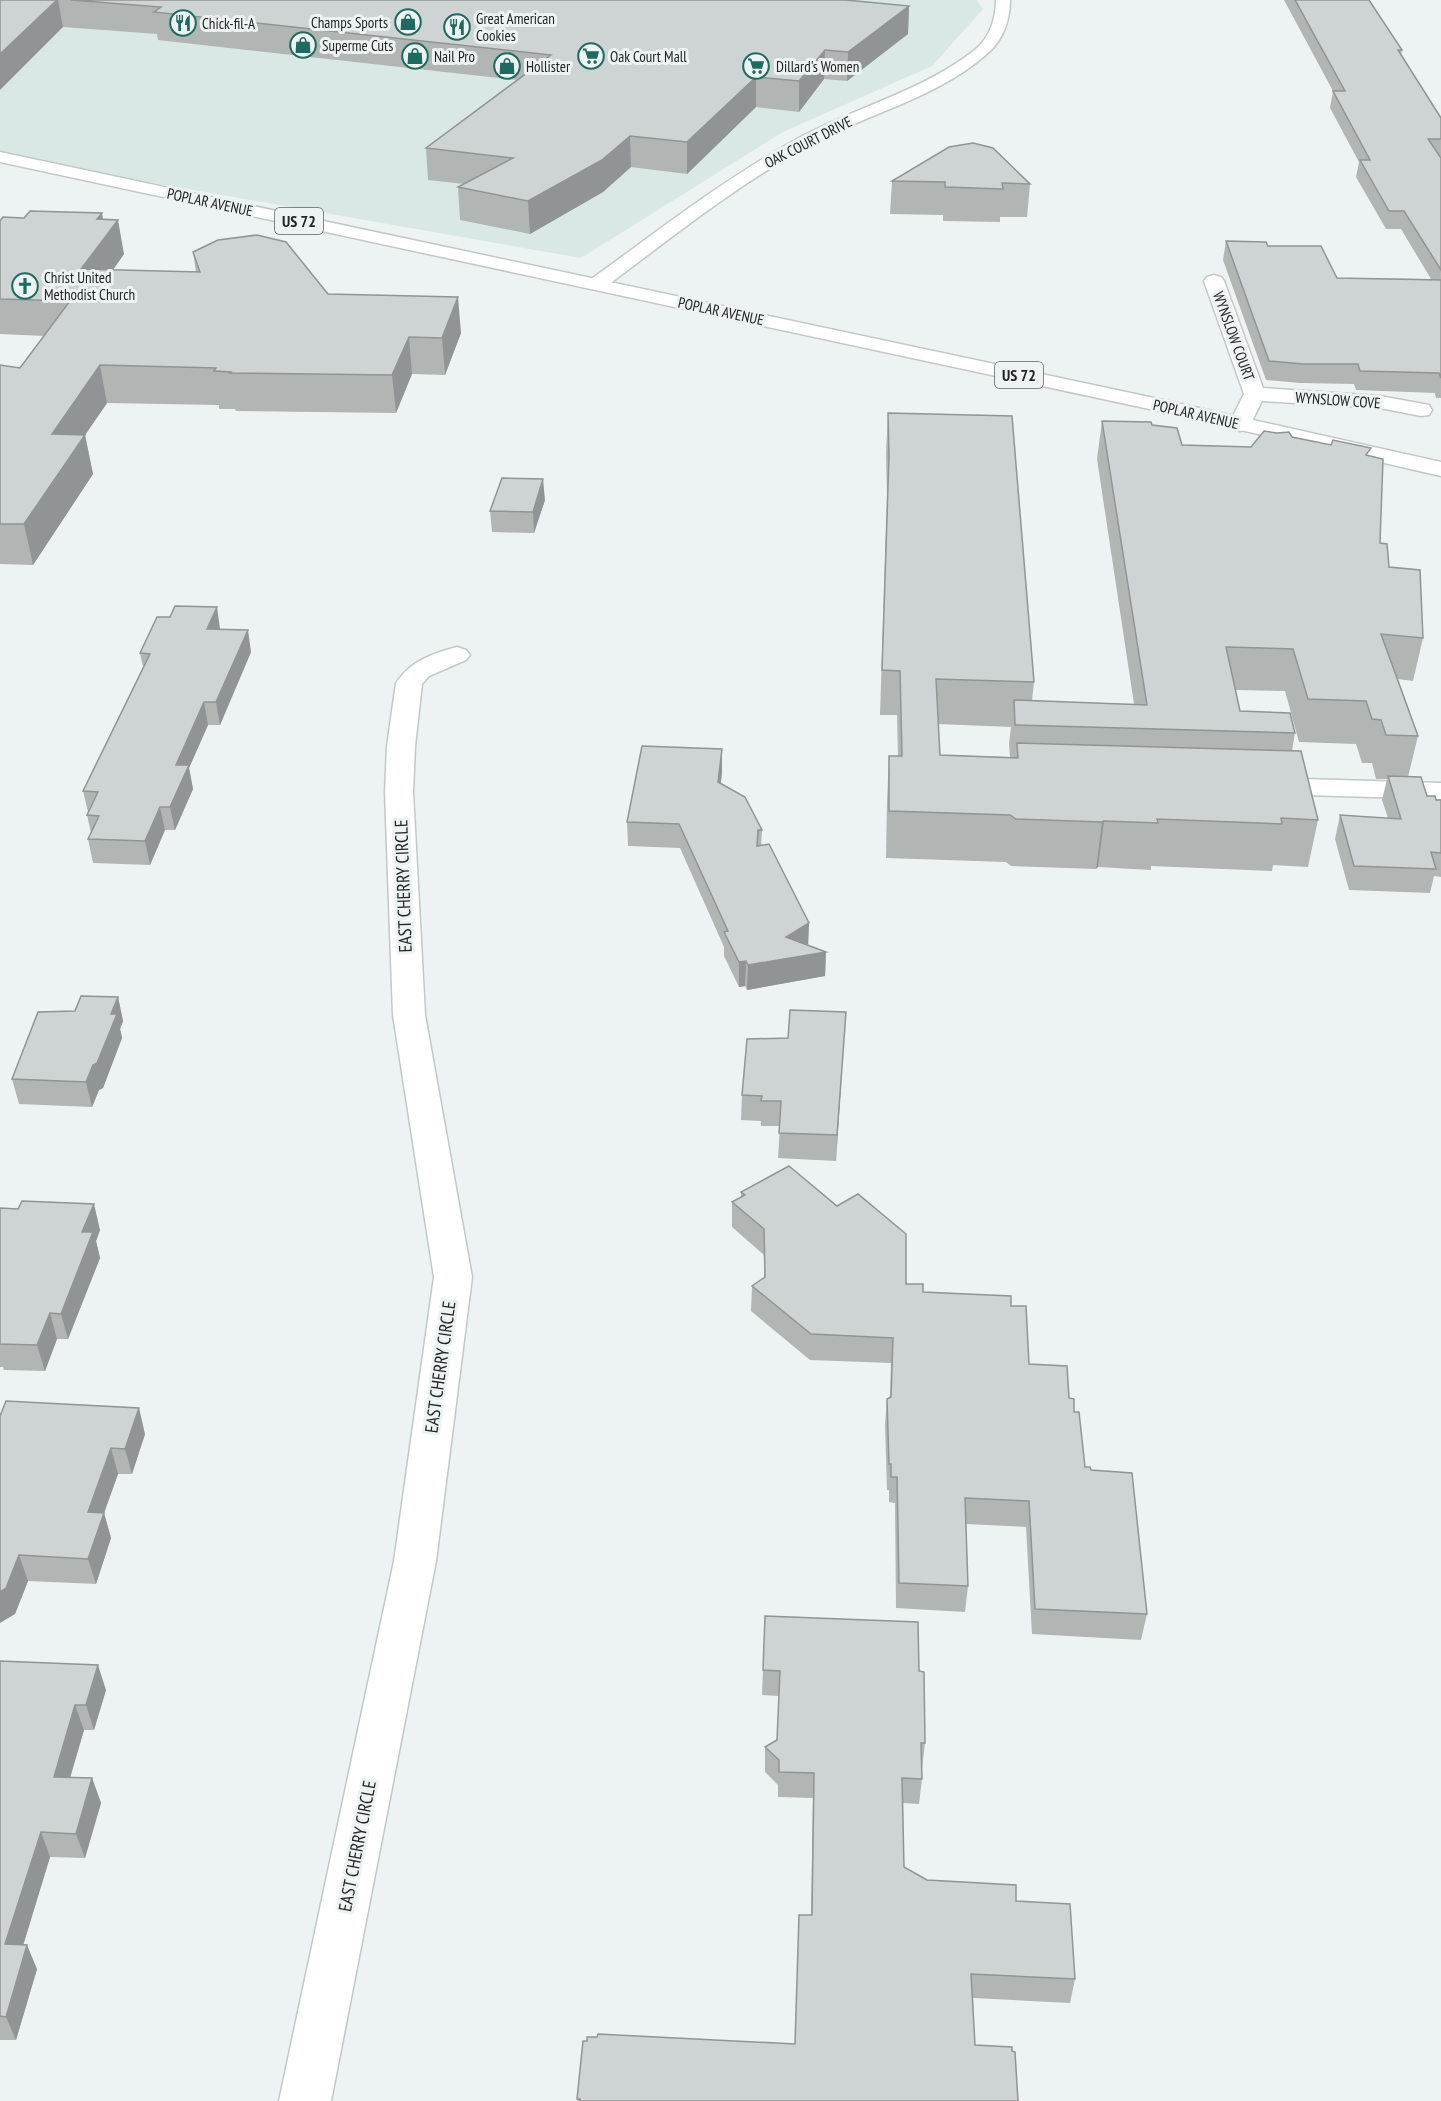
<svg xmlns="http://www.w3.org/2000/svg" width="1441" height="2101" font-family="'PT Sans Narrow',sans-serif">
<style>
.built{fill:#d9e8e5}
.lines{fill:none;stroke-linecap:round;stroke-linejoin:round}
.street-casing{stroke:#c3c8c7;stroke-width:3}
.secondary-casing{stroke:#c3c8c7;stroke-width:3}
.primary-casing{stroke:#c3c8c7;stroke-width:3}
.street{fill:#fff;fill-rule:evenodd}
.secondary{fill:#fff;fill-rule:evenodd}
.primary{fill:#fff;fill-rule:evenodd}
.wall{fill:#b1b6b5;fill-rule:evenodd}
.shaded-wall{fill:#909494}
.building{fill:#ced4d3;stroke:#909494;stroke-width:1.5}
.labels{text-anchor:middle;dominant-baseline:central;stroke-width:6;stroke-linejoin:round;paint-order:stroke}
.far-poi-label{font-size:15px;fill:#222424;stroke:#edf3f2;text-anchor:start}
.far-street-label{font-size:15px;fill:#222424;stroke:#edf3f2}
.shield{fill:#edf3f2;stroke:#5f6262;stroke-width:1.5}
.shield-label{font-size:16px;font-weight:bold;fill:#222424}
.street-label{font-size:18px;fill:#222424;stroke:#edf3f2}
</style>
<rect width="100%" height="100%" fill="#edf3f2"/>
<path class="built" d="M0,0H977L983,9L932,66L783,132L581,258L0,156Z"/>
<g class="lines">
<g class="street-casing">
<g id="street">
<path d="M1214,275L1221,277L1224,281L1263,388L1380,396L1429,405L1432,410L1429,415L1421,416L1380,408L1262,401L1248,429L1240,431L1232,429L1229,424L1244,394L1204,281L1207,277Z"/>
<path d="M457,647L466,650L470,655L466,660L429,676L422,684L415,746L413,792L425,1015L472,1277L436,1561L331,2101H279L394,1561L434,1277L393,1015L385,792L387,746L396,683C411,661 431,654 457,647Z"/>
<path d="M1266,778L1441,783V799L1266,794L1256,792L1252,786L1256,780Z"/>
</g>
</g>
<g class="secondary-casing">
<path id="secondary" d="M996,0H1010C1010,20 1003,40 988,53C938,98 868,113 810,145C737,185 671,238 604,288H590L587,284L590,280C658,231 724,179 797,139C855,107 924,91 976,49C990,37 996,18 996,0Z"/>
</g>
<g class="primary-casing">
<path id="primary" d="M0,152L1154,398L1441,462V476L1154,410L0,162Z"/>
</g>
<use href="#street" class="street"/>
<use href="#secondary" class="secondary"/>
<use href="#primary" class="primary"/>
</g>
<g class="wall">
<path d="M0,0H856L855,1L909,6L908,34L847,81L824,79L799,112L756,107L687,174L631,167L603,192L530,234L460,220L458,187L464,184L428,180L426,148L517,80L158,40L157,34L63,27Z"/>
<path d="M1284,0H1369L1402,50L1401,56L1441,118V156H1440L1441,158V398H1436L1435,393L1356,390L1354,384L1300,383L1266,380L1223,260L1226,241L1268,246L1337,278L1431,279L1401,229H1386L1356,177L1359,162L1330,108L1333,91Z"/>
<path d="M892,181L1030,184L1027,217H1000V222L943,221V215L890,214Z"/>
<path d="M103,220L124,254L113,270L196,272L193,252L328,294L461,333L445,375L412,374L396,413L236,411L235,409H219V405L107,403L85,435L93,474L33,565L0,564V365L20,368L45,336L0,334V221Z"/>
<path d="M888,413L1034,682L1032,701L1134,704L1097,459L1102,421L1152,425L1182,445L1251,447L1292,437L1370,456L1380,543L1389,567L1423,638L1413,681L1398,679L1418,736L1408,777L1427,796L1436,800H1441V877L1434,876L1430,893L1349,890L1335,839L1340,815L1388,818L1382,800L1387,779H1376L1372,763H1362L1356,744L1299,742L1285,691L1236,690L1240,711L1295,733L1292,751L1318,820L1308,867L1273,865L1272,871L1151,866V870L1098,867L1096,869L1011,866L1006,862L886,858L887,802L889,756H898L897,715H880L887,497L886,453ZM938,724L1011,727L1009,744L1010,757L940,755Z"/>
<path d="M545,500L534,533L492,532L490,511Z"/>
<path d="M170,617L220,629L251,652L220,725H208L189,768L193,789L175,830H165L150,865L93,863L88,839L91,833L87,815L88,812L83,791L143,667L140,653Z"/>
<path d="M722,749V772L721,783L762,830L761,846L809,923L808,945L826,952L825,976L747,990L745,986L739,987L724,956V947L680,848L628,846L627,822Z"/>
<path d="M118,997L123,1021L120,1029L122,1038L103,1088L99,1090L92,1107L19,1104L12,1079L75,1011Z"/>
<path d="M844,1037L836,1161L778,1158L780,1126H761V1121L741,1120L742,1095L788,1038Z"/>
<path d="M741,1192L923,1292L1011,1306L1029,1364L1069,1398L1074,1412L1085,1467L1091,1470L1147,1614L1141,1640L1032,1634L1026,1527L966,1524L968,1586L965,1612L896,1608L895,1503L889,1502V1490H887L885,1425L887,1399L890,1398L891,1363L810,1360L751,1311L752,1286L764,1278V1255L732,1227V1202L741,1197Z"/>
<path d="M0,1208L100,1230L96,1241L100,1258L68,1339H57L45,1371L4,1370L3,1367H0Z"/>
<path d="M0,1416L145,1434L132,1474H118L104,1513L111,1538L96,1584L28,1581L15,1614Z"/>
<path d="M765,1616L919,1671L925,1743L922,1768H921L922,1779L919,1804L903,1803L904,1867L927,1880L1016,1901L1075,1979L1070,2003L973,1998L975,2045L1018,2101H577V2099L795,2044L811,1915L813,1798L778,1797V1785L765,1772V1747L777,1740L779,1696L762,1695Z"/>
<path d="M0,1661L106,1690L94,1730H84L70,1777L92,1778L101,1803L85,1858L50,1857L23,1945L37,1969L16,2040H0Z"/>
</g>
<g class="shaded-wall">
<path d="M57,0H58L63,27L0,90V54Z"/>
<path d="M909,6L908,34L847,81L848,52Z"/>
<path d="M825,50L824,79L799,112V81Z"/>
<path d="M756,77V107L687,174V142Z"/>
<path d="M630,136L631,167L603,192L530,234L528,201Z"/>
<path d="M102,213L106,236L118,220L124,254L88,305L81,269L97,219Z"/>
<path d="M458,297L461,333L445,375L442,338Z"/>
<path d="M409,337L412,374L396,413L392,375Z"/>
<path d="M100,365L107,403L85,435L93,474L33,565L24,524L52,434Z"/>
<path d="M543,479L545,500L534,533L533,512Z"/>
<path d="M217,607L220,629H207Z"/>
<path d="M248,630L251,652L220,725L216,702Z"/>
<path d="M204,702L208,725L189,768L193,789L175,830L170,807L176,765Z"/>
<path d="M722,749V772L718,805V782Z"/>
<path d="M160,807L165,830L150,865L145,841Z"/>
<path d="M1104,821L1098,867L1096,869L1102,822Z"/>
<path d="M809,923L808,947L826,952L825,976L747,990L748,965L786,937Z"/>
<path d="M746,961L745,986L739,987V962Z"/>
<path d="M118,997L123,1021L120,1029L122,1038L103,1088L99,1090L92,1107L86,1082Z"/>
<path d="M846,1012L844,1037L836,1161L837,1135Z"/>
<path d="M94,1204L100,1230L96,1241L100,1258L68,1339L61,1314L82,1232Z"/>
<path d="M50,1313L57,1339L45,1371L37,1345Z"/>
<path d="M139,1408L145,1434L132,1474L125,1449Z"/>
<path d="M111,1448L118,1474L104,1513L111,1538L96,1584L88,1559V1512Z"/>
<path d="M19,1555L28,1581L15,1614L0,1623V1592Z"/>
<path d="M98,1665L106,1690L94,1730L86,1705Z"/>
<path d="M75,1705L84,1730L63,1802L54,1777Z"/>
<path d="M92,1778L101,1803L85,1858L76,1834Z"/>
<path d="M41,1832L50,1857L16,1969L5,1944Z"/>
<path d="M27,1945L37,1969L16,2040L6,2017Z"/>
</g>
<g class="building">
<path d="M0,0H57L0,54Z"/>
<path d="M71,0H846L909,6L848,52L825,50L799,81L756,77L687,142L630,136L602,160L528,201L458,187L513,158L426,148L551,55L154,12L161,7Z"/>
<path d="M1295,0H1369L1402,50H1398L1441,118V139H1428L1441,158V270L1404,211H1389L1360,160H1370L1333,91H1345Z"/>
<path d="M973,143L993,148L1030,184L1002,183L1003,189L945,187V182L892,181L949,147Z"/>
<path d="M30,211L102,213L97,219L118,220L81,269L200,272L193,252L218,240L257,235L286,242L328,294L458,297L442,338L409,337L392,375L230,373L231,372L214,371L216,368L100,365L52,434L85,435L24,524H0V365L20,368L70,301L0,299V221L3,217L24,218Z"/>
<path d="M1226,241L1266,242L1268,246H1321L1337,278L1441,280V378L1439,373L1360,371L1358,364H1303L1269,361Z"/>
<path d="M888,413L1012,416L1034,682L936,679L940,755L1018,758L1017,743L1301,751L1318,820L1281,818L1282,824L1157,819L1158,823L1104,821L1102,822L1016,819L1010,815L889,811V756H902L900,671L882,670L889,456Z"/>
<path d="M1102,421L1151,422L1152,425L1177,428L1182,445L1251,447L1264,431L1277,433L1289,432L1292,437L1331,445L1333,440L1371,448L1366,455L1383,459L1380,543L1387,544L1389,567L1420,570L1423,638L1381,634L1418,736L1386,735L1381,720L1372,719L1366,701L1308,699L1293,649L1226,647L1240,711L1290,713L1295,733L1015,725L1014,700L1147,705Z"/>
<path d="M502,478L543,479L533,512L490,511Z"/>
<path d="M175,606L217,607L207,629L248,630L216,702H204L176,765H189L170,807H160L145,841L88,839L99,816L87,815L98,792L83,791L150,654L140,653L157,617H170Z"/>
<path d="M642,746L722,749L718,782L745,797L762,830H758L757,846L769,844L809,923L786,937L826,952L748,965L746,961L739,962L724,932L728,931L679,824L627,822Z"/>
<path d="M1388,776L1421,777L1427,796H1435L1436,800H1441V853L1431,852L1436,869L1354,866L1340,815L1401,819Z"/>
<path d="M81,996L118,997L111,1014H117L97,1063L93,1065L86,1082L12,1079L38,1012L75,1011Z"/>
<path d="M790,1010L846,1012L837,1135L779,1133L781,1101H761L762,1096L742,1095L747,1039L788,1038Z"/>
<path d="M789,1166L837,1206L858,1194L906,1234V1284H923V1292L1011,1296V1306H1026L1029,1364L1067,1366L1069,1398L1074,1399V1412H1079L1085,1467H1090L1091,1470L1132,1473L1147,1614L1035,1609L1029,1501L965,1498L968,1586L899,1583L897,1477H891V1464H889L887,1399L891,1397L893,1338L811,1334L752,1286L765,1277L764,1229L732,1202L745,1195L741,1192Z"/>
<path d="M22,1201L94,1204L82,1232H93L61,1314L50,1313L37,1345L0,1344V1208L18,1209Z"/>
<path d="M6,1401L139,1408L125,1449L111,1448L88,1512L104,1513L88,1559L19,1555L6,1588L0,1592V1416Z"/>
<path d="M765,1616L918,1622L919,1671L924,1672L925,1743H921L922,1779L902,1778L904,1867L927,1880L1016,1885V1901L1070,1904L1075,1979L971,1974L975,2045L1012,2047V2051L1015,2052L1018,2101H580V2099H577L583,2041H587V2037H597L598,2034L795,2044L799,1915H812L814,1773L779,1772V1760L765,1747L777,1740L780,1671L763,1670Z"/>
<path d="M0,1661L98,1665L86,1705H75L54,1777L92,1778L76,1834L41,1832L5,1944L27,1945L6,2017L0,2016Z"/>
</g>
<defs>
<g id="shop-ring" transform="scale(1.35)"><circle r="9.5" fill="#edf3f2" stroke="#1f6960" stroke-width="1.5"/><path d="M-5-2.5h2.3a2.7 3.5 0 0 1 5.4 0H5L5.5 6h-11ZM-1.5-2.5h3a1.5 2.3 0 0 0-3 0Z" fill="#1f6960"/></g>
<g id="restaurant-ring" transform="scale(1.35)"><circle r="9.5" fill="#edf3f2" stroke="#1f6960" stroke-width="1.5"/><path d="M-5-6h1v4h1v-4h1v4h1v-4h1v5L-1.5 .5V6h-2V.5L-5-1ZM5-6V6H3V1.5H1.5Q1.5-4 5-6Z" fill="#1f6960"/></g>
<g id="supermarket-ring" transform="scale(1.35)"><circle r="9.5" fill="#edf3f2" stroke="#1f6960" stroke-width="1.5"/><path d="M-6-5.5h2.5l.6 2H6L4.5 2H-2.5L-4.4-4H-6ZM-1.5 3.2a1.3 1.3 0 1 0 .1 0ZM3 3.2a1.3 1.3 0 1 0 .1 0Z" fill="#1f6960"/></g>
<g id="church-ring" transform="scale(1.35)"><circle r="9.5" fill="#edf3f2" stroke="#1f6960" stroke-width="1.5"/><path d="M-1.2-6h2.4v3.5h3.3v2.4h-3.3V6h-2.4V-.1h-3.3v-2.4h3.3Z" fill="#1f6960"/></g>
</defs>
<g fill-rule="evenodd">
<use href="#shop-ring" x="408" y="22"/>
<use href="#restaurant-ring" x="183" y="23"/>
<use href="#restaurant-ring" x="457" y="27"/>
<use href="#shop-ring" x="303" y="45"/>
<use href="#shop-ring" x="415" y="56"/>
<use href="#supermarket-ring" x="591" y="56"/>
<use href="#shop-ring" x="507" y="66"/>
<use href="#supermarket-ring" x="756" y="66"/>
<use href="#church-ring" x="25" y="286"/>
</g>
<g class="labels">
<g class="far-poi-label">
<text x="476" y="18">Great American<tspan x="476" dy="17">Cookies</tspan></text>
<text x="388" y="22" text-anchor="end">Champs Sports</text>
<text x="202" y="23">Chick-fil-A</text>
<text x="322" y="45">Superme Cuts</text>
<text x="434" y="56">Nail Pro</text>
<text x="610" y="56">Oak Court Mall</text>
<text x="526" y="66">Hollister</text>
<text x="776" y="66">Dillard's Women</text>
<text x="44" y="277">Christ United<tspan x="44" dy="17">Methodist Church</tspan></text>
</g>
<g class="far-street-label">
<text transform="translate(808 142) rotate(-27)">OAK COURT DRIVE</text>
<text transform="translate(210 202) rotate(12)">POPLAR AVENUE</text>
<text transform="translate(721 311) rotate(12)">POPLAR AVENUE</text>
<text transform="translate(1234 336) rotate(70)">WYNSLOW COURT</text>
<text transform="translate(1338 400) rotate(4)">WYNSLOW COVE</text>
<text transform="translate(1196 414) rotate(13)">POPLAR AVENUE</text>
</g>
<g class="shield">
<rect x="275" y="208" width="48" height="26" rx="4.5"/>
<rect x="995" y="362" width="48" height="26" rx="4.5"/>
</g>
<g class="shield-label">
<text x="299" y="221">US 72</text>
<text x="1019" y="375">US 72</text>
</g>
<g class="street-label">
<text transform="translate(403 886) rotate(-92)">EAST CHERRY CIRCLE</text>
<text transform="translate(440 1367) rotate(-82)">EAST CHERRY CIRCLE</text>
<text transform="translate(357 1846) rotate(-79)">EAST CHERRY CIRCLE</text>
</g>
</g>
</svg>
